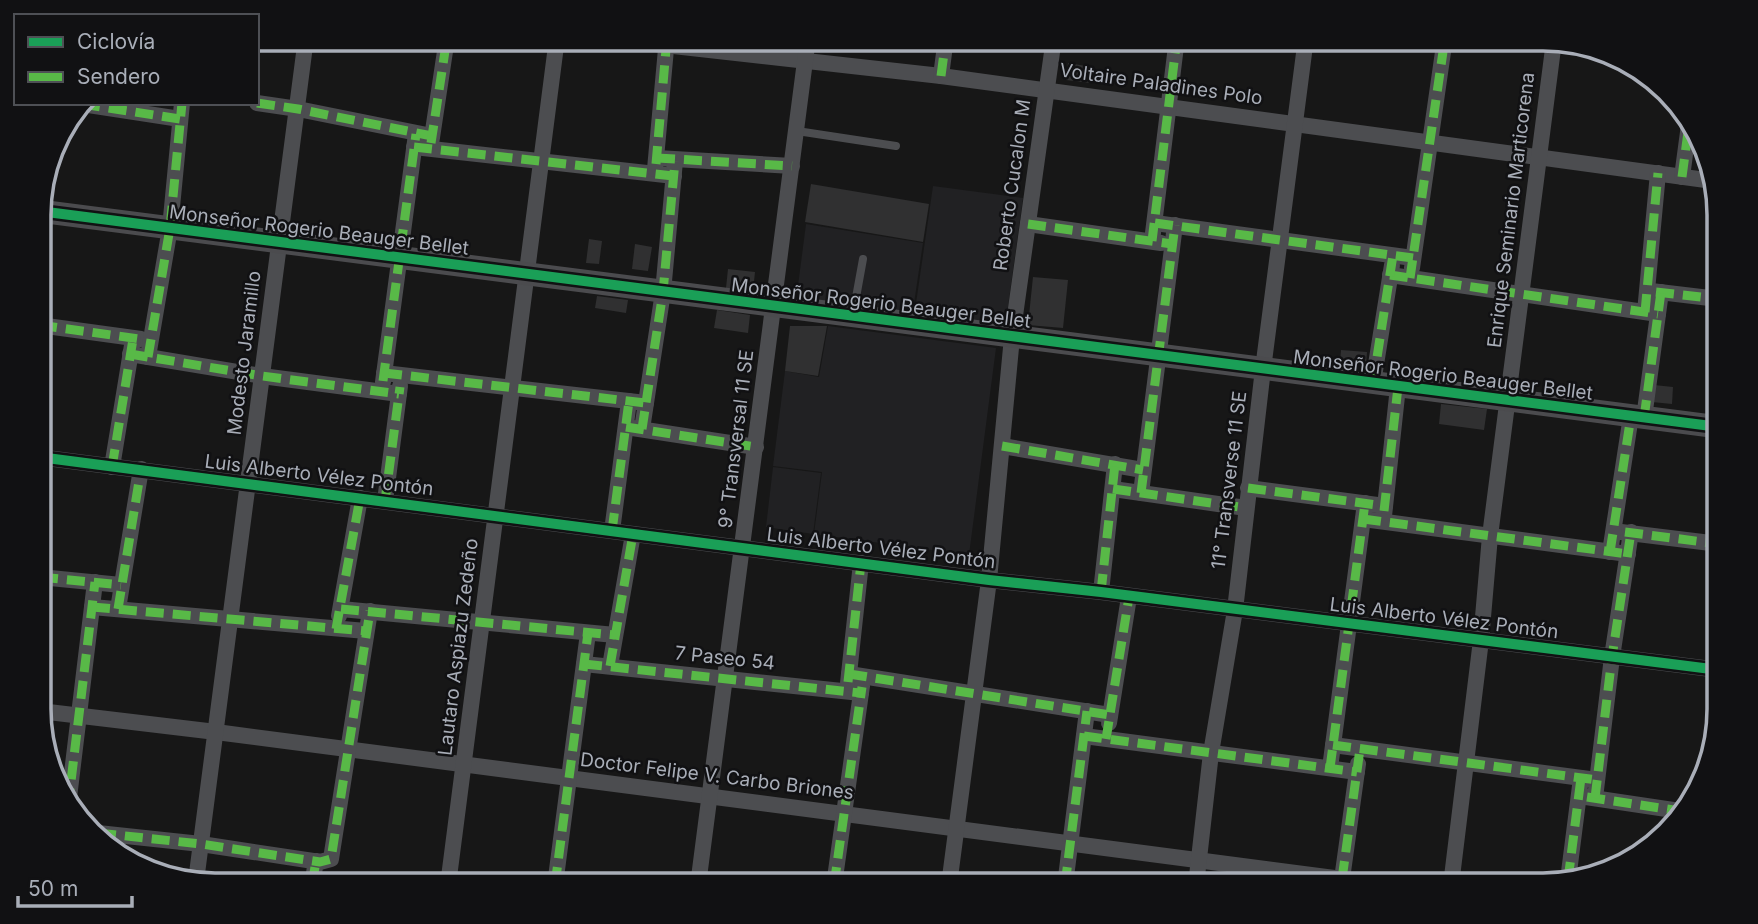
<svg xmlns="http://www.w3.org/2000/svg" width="1758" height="924" font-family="Inter,sans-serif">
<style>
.built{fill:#212123}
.building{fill:#303031}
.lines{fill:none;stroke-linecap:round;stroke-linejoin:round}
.lane{stroke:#4c4d50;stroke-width:8}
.street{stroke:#4c4d50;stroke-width:16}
.secondary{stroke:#4b4b4e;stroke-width:23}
.quiet{stroke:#58b947;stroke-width:9;stroke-dasharray:18 9;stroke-linecap:butt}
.cycleway-casing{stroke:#111113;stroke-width:15}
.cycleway{stroke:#1a9f57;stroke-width:10}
.labels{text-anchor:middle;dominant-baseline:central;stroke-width:5;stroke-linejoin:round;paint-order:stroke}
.street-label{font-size:19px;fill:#a9aeb8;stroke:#111113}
.rim{fill:none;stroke:#a9aeb8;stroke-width:3.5}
</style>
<rect width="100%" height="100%" fill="#171717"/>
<g class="built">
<path d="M933,186L1023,198L1005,328L914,317Z"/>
<path d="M806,224L923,243L912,317L796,301Z"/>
<path d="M828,326L996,348L969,555L814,534L822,472L773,466L785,371L819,377Z"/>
<path d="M773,467L821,473L813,534L766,527Z"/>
</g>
<g class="building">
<path d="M1068,63L1092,67L1090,83L1066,80Z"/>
<path d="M811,184L929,204L923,242L805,222Z"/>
<path d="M589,239L602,241L599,264L586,263Z"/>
<path d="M635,244L652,247L648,271L632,269Z"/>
<path d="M728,269L755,272L753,291L726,288Z"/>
<path d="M1033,277L1068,280L1063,328L1028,325Z"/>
<path d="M597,296L628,300L626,313L595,308Z"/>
<path d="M717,310L750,315L748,333L714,328Z"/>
<path d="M790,326H827L818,376L785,371Z"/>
<path d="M1341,350L1367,352L1366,366L1340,364Z"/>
<path d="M1654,385L1673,387L1672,404L1652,402Z"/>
<path d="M1441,404L1487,409L1484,430L1439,424Z"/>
</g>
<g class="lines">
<g class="lane">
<path d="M797,131L896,146"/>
<path d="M853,314L863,259"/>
</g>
<g class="street">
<path d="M602,38L941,76L1713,181"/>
<path d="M941,76L946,38"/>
<path d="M257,103L298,109L432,136"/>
<path d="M82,104L180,119"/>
<path d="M431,144L447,38"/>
<path d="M414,147L674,176"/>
<path d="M657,158L792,166"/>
<path d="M655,169L667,38"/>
<path d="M1682,177L1690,117"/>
<path d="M1155,223L1413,258"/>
<path d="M1028,224L1161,243"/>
<path d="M1152,241L1177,38"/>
<path d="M1412,268L1445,38"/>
<path d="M1390,275L1658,314"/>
<path d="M1651,291L1718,299"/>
<path d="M1645,312L1658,173"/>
<path d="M39,325L141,339"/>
<path d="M130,354L262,376L399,394"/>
<path d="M148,357L170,228L182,103"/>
<path d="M384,373L646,403"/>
<path d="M383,382L416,134"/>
<path d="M1373,383L1392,265"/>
<path d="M1644,418L1661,292"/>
<path d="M626,427L756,447"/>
<path d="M642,429L663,292L675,161"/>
<path d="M1002,446L1143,470"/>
<path d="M39,457L989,580L1101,592L1719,670"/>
<path d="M112,467L133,339"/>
<path d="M1248,488L1385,506"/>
<path d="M1113,489L1246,508"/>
<path d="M1141,493L1175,225"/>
<path d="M385,501L400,386"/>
<path d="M1384,516L1398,387"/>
<path d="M1363,519L1628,554"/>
<path d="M612,531L629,401"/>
<path d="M1621,532L1719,544"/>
<path d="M1610,552L1631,416"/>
<path d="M40,577L121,585"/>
<path d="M1101,592L1115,464"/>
<path d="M92,607L366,631"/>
<path d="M118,609L141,469"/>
<path d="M341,609L615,635"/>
<path d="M339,616L360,498"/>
<path d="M584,664L861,693"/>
<path d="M610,666L633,534"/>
<path d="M849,674L1110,715"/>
<path d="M848,683L861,563"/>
<path d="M40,711L216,732L1388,885"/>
<path d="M1109,723L1129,597"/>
<path d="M1084,736L1357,772"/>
<path d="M1333,745L1597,780"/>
<path d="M1330,768L1365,503"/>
<path d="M1586,797L1680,811"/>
<path d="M1595,798L1612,657L1631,532"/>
<path d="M68,806L95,582"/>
<path d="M98,833L201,844L320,862L331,859L370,611"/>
<path d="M1342,879L1358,764"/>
<path d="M1568,880L1581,778"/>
<path d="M196,881L306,38"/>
<path d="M312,885L316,861"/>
<path d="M448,885L557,38"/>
<path d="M555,885L588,633"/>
<path d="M698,885L808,38"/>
<path d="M834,885L862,686"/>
<path d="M949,885L989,580L1012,337L1054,38"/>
<path d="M1065,885L1087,711"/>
<path d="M1196,885L1211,753L1235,610L1263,369L1306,38"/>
<path d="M1451,885L1481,640L1490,536L1554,41"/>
</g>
<path class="secondary" d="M39,211L1719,427"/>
<g class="quiet">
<path d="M941,76L946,38"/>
<path d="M257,103L298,109L432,136"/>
<path d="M82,104L180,119"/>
<path d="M431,143L447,38"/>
<path d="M414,147L674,176"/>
<path d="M657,158L792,166"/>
<path d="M656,164L667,38"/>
<path d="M1682,177L1690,117"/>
<path d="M1155,223L1413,258"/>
<path d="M1028,224L1172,244"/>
<path d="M1152,241L1177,38"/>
<path d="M1390,275L1658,314"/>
<path d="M1410,278L1445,38"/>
<path d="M1656,292L1718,299"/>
<path d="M1645,312L1658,173"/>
<path d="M39,325L140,339"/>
<path d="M130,354L262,376L399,394"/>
<path d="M148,357L170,228L182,103"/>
<path d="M384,373L646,403"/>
<path d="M383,381L416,134"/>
<path d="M1373,383L1393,255"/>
<path d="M1644,418L1661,292"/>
<path d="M626,427L756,447"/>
<path d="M642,429L663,292L675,161"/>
<path d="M1002,446L1143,470"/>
<path d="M112,467L133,339"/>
<path d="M1248,488L1385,506"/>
<path d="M1113,489L1246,508"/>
<path d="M1141,493L1175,225"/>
<path d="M385,501L400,387"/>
<path d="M1384,511L1398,387"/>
<path d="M1363,519L1628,554"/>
<path d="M612,531L629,401"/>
<path d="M1625,532L1719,544"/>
<path d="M1610,552L1631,416"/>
<path d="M40,577L121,585"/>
<path d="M1101,592L1115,464"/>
<path d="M92,607L366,631"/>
<path d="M118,609L141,469"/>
<path d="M341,609L615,635"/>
<path d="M336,629L360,498"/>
<path d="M584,664L861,693"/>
<path d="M610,666L633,534"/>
<path d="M849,674L1110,715"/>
<path d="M848,682L861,563"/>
<path d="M1084,736L1357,772"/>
<path d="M1106,739L1129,597"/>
<path d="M1333,745L1597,780"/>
<path d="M1330,768L1365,503"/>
<path d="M1587,797L1680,811"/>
<path d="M1595,798L1612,657L1631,532"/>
<path d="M68,806L95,582"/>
<path d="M98,833L201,844L320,862L331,859L370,611"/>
<path d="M1342,879L1360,749"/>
<path d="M1568,880L1581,778"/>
<path d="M312,885L316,861"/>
<path d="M555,885L588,633"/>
<path d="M834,885L862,687"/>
<path d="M1065,885L1087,711"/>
</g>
<g class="cycleway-casing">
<g id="cycleway">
<path d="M39,211L1719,427"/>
<path d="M39,457L989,580L1101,592L1719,670"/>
</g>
</g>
<use href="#cycleway" class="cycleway"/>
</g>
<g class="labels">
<g class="street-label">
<text transform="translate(1161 84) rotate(8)">Voltaire Paladines Polo</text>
<text transform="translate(1012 185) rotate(-82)">Roberto Cucalon M</text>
<text transform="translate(1511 210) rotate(-83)">Enrique Seminario Marticorena</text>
<text transform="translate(319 230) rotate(7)">Monseñor Rogerio Beauger Bellet</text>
<text transform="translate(881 303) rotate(7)">Monseñor Rogerio Beauger Bellet</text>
<text transform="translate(244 353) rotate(-83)">Modesto Jaramillo</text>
<text transform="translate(1443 375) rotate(7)">Monseñor Rogerio Beauger Bellet</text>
<text transform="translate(736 439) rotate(-83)">9° Transversal 11 SE</text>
<text transform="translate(319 475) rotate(7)">Luis Alberto Vélez Pontón</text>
<text transform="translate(1229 480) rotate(-83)">11° Transverse 11 SE</text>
<text transform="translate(881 548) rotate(7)">Luis Alberto Vélez Pontón</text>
<text transform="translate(1444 618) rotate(7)">Luis Alberto Vélez Pontón</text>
<text transform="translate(458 647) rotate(-83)">Lautaro Aspiazu Zedeño</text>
<text transform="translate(725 658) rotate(6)">7 Paseo 54</text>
<text transform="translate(717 776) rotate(7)">Doctor Felipe V. Carbo Briones</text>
</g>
</g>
<path d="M0 0H1758V924H0ZM215 51H1543A164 164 0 0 1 1707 215V709A164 164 0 0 1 1543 873H215A164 164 0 0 1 51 709V215A164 164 0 0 1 215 51Z" fill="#111113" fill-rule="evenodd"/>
<path class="rim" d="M215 51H1543A164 164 0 0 1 1707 215V709A164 164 0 0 1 1543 873H215A164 164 0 0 1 51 709V215A164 164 0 0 1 215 51Z"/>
<rect x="14" y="14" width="245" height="91" fill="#111113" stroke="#4e5055" stroke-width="2"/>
<rect x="28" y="37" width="35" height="10" fill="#1a9f57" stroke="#4e5055" stroke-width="2"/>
<text x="77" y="49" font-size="21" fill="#a9aeb8">Ciclovía</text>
<rect x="28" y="72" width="35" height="10" fill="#58b947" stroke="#4e5055" stroke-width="2"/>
<text x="77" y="84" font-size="21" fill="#a9aeb8">Sendero</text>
<path d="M18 896v10h114v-10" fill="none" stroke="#a9aeb8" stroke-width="3.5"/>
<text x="28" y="896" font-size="21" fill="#a9aeb8" stroke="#111113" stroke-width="5" paint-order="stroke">50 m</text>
</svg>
